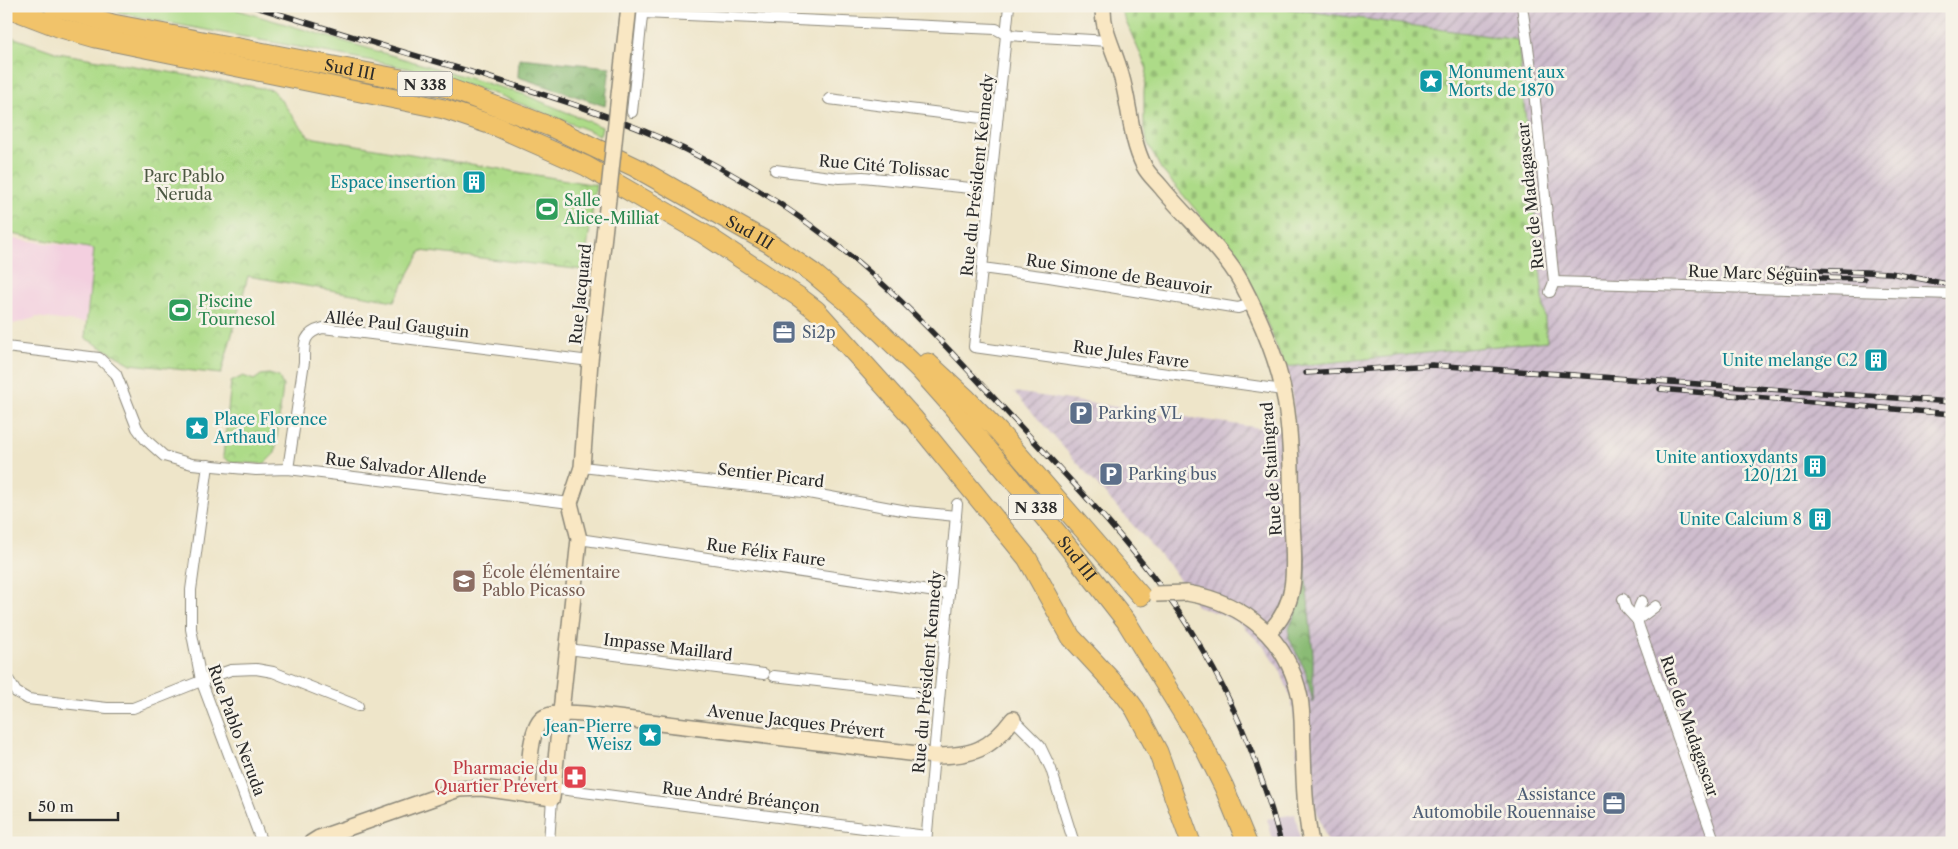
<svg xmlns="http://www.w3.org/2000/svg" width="1958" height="849" font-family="'Libre Caslon Text',serif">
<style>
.built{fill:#f3cfdf}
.industrial{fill:url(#industrial-furrows)}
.railway{fill:#cfbdce}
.green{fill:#addb88;stroke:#6c835a}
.forest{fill:url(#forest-crowns);stroke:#5a7350}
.cemetery{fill:url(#cemetery-stones);stroke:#6c835a}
.park{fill:url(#park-crowns);stroke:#6c835a}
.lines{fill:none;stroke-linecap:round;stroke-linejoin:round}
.street-casing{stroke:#8c887a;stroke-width:12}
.secondary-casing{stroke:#8c887a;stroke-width:18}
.highway-casing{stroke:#8c887a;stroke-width:21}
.street{stroke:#fff;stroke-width:10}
.secondary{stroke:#f9e7c3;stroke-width:15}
.highway{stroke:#f1c36a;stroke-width:19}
.rail-casing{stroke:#2b2b2b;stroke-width:5.5}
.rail{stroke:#f7f3e8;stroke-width:4;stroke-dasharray:11;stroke-linecap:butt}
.secondary-bridge-casing{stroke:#8c887a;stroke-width:18;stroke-linecap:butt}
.secondary-bridge{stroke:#f9e7c3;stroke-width:15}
.labels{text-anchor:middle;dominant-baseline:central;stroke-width:5;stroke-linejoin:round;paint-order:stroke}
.shield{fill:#f7f3e8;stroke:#686764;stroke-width:1}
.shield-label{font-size:15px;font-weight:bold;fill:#2b2b2b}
.street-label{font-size:16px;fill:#2b2b2b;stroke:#f7f3e8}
.culture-label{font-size:16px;fill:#0d838f;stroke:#f7f3e8;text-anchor:end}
.park-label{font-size:16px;fill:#4c5742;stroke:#f7f3e8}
.leisure-label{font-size:16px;fill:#27864d;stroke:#f7f3e8;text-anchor:start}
.service-label{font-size:16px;fill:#4e5e75;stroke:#f7f3e8;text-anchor:start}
.education-label{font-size:16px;fill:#785e54;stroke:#f7f3e8;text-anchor:start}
.health-label{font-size:16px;fill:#be3a42;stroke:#f7f3e8;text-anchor:end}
</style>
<defs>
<pattern id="industrial-furrows" width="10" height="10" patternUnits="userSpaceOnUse" patternTransform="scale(1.25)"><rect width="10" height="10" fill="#cfbdce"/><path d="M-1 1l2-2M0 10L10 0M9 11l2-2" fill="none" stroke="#a89aa7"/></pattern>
<pattern id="forest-crowns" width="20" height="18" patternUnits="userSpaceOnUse" patternTransform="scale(1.25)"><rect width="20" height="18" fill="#8abb74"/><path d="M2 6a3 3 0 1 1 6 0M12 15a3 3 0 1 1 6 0" fill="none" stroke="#71985f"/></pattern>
<pattern id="cemetery-stones" width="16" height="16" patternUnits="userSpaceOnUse" patternTransform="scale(1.25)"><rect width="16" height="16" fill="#addb88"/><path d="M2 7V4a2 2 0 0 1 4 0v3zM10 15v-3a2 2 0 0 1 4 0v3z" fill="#95bc76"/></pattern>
<pattern id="park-crowns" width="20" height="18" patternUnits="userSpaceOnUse" patternTransform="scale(1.25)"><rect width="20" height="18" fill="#addb88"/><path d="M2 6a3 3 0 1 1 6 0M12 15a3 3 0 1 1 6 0" fill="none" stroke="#95bc76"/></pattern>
</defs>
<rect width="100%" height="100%" fill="#f7f3e8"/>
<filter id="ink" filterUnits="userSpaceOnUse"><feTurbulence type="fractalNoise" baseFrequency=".02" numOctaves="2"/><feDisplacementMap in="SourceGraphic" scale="10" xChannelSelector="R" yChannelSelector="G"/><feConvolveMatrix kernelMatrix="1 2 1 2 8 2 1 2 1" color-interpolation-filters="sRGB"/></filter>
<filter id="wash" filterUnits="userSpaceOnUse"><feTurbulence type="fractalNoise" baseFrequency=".0096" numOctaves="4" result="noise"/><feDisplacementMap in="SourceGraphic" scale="20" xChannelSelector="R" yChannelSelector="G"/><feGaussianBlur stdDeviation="1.12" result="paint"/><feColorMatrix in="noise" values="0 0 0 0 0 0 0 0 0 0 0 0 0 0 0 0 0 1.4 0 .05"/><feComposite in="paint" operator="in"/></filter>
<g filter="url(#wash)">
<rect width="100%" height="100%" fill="#eee5c9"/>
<path class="built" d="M6,238L95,249L85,323L36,317L35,318L6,326Z"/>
<path class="industrial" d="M1269,6H1952V843H1328L1297,756L1295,720L1291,698L1280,670L1265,648L1241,624L1221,614L1197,607L1173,570L1014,392L1295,433L1292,396L1285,367L1547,341L1518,40Z"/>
<path class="railway" d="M1295,814L1301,843H1274L1267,819Z"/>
<path class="green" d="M94,6H224L523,94L602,127L600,135L498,95L424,72L373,61L153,20Z"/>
<g class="forest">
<path d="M519,58L610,67L605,106L518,77Z"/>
<path d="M1304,558L1313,654V702L1305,670L1289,638V629L1300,602L1303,584Z"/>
</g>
<path class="cemetery" d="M1119,6H1269L1518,40L1547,341L1285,367L1246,273L1229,249L1161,169L1147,142L1144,126V91L1147,69Z"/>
<g class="park">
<path d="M6,35L58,53L273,90L309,137L596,185L584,270L421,251L394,301L248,276L221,374L131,364L85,338L94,249L6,233Z"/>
<path d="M269,374L279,377L283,386L275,453L264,464L230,462L223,457L231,382L243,376L254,380L261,375Z"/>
</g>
</g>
<g filter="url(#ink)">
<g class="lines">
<g class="street-casing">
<g id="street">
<path d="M1009,6L974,347L1283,390"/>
<path d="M1522,6L1533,82L1554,282L1550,292"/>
<path d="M643,13L996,29L1007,35L1109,41"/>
<path d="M829,99L997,120"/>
<path d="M632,112L643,7"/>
<path d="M775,170L839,178L863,177L990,190"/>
<path d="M982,268L1049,277L1238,308L1251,304"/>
<path d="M1554,282L1952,294"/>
<path d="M6,347L99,358L116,374L137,428L145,439L164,456L192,464L256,470L288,469L570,503"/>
<path d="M208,465L191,590V629L201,680L262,843"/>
<path d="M582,467L803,492L907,511L956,516"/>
<path d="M288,469L304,362C304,343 303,333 323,328L590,361"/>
<path d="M579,539L949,594"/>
<path d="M1623,599L1626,608L1637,620"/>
<path d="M1642,601C1637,610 1636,617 1639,627L1715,843"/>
<path d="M1637,620L1656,606"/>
<path d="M568,649L764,674"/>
<path d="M6,676L16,692L28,699L107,708H133L211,677L231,670L256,669L273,672L358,706"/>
<path d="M774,676L939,695"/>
<path d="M1013,719L1040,746L1051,769L1074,843"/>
<path d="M552,788L926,836"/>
<path d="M549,843L552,798"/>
<path d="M926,843L957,504"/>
</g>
</g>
<g class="secondary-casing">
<g id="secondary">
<path d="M1103,6C1102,32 1115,50 1121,75C1130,105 1130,138 1144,166C1148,174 1155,180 1161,187C1185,217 1223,249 1241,282C1260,318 1278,359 1285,399C1292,439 1291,483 1292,523C1294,564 1300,603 1268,633"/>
<path d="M619,95L629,6"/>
<path d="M1187,593C1245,603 1288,639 1300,698C1303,715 1302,734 1303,751C1304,782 1305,812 1311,843"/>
<path d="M528,795C529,777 528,725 545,717C557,712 572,713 584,714L934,756C972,756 990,750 1013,719"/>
<path d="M311,843L319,838L459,789L482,788L552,798L579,539L570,503L582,467L590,361L608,199"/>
</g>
</g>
<g class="highway-casing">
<g id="highway">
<path id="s1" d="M53,6L113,24L448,88L551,127L635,167L769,243L813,273L863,315L920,370L952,406L1058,534L1126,621L1205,749L1224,787L1247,843"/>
<path d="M6,7L61,28L96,38L444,109L498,127L586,166L704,234L799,297L816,310L913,418L1027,558L1071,637L1124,694L1135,709L1158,752L1191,843"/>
<path d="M928,363L967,399L999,432L1141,596"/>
</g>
</g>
<use href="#street" class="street"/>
<use href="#secondary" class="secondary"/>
<use href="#highway" class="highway"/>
<g class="rail-casing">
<g id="rail">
<path d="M253,6C322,27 391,49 461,69C536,92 613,114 684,149C753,183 818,226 875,277C922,319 964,366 1007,412C1067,477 1130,540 1180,614C1226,682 1260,763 1281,843"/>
<path d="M1785,269L1891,273L1952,285"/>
<path d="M1785,277L1864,279"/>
<path d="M1306,373L1432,365L1952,402"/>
<path d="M1660,389L1952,414"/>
</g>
</g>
<use href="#rail" class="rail"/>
<g class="secondary-bridge-casing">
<g id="secondary-bridge">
<path d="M608,199L619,95"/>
<path d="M1156,594L1187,593"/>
</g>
</g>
<use href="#secondary-bridge" class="secondary-bridge"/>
</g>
</g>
<defs>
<g id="sight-square" transform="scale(1.25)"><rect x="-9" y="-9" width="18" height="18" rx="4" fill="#0f9aa8" stroke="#f7f3e8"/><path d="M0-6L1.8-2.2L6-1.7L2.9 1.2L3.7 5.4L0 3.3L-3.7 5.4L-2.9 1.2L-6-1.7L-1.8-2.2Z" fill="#fff"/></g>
<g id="building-square" transform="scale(1.25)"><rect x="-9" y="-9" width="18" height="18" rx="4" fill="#0f9aa8" stroke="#f7f3e8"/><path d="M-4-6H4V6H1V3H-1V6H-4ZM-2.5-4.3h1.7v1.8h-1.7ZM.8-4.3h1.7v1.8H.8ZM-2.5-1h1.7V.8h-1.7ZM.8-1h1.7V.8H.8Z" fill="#fff"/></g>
<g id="stadium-square" transform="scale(1.25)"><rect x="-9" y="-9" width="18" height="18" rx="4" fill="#2e9e5b" stroke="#f7f3e8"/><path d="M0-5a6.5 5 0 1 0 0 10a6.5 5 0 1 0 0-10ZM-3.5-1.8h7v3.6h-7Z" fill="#fff"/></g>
<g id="office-square" transform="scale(1.25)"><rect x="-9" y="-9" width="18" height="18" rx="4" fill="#5c6f8a" stroke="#f7f3e8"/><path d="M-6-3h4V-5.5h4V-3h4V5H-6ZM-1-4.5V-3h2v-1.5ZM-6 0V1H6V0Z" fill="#fff"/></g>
<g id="parking-square" transform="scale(1.25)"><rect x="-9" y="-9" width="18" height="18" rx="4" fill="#5c6f8a" stroke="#f7f3e8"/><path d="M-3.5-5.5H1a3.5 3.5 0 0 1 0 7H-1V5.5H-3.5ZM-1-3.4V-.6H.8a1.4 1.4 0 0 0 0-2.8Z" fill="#fff"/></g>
<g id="school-square" transform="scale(1.25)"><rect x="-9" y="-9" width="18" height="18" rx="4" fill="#8d6e63" stroke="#f7f3e8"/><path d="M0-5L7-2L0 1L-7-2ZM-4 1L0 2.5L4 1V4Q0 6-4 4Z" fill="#fff"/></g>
<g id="pharmacy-square" transform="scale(1.25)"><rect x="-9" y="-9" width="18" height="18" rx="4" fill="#e0444e" stroke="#f7f3e8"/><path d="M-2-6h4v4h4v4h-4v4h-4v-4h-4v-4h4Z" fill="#fff"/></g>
</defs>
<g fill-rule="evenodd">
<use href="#sight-square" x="1431" y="81"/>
<use href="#building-square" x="474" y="182"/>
<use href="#stadium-square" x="547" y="209"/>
<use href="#stadium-square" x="180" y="310"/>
<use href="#office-square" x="784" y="332"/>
<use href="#building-square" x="1876" y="360"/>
<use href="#parking-square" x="1081" y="413"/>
<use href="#sight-square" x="197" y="428"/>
<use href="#building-square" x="1815" y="466"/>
<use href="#parking-square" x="1111" y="474"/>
<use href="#building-square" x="1820" y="519"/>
<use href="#school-square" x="464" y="581"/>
<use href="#sight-square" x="650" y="735"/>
<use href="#pharmacy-square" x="575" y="777"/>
<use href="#office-square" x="1614" y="803"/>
</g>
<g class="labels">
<g class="shield">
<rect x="397.5" y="71.5" width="55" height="25" rx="4"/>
<rect x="1008.5" y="494.5" width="55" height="25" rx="4"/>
</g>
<g class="shield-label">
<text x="425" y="84">N 338</text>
<text x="1036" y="507">N 338</text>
</g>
<g class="street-label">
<text stroke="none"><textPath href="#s1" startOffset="304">Sud III</textPath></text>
<text transform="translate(884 166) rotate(5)">Rue Cité Tolissac</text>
<text transform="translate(977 175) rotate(-84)">Rue du Président Kennedy</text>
<text transform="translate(1530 196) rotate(-96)">Rue de Madagascar</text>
<text stroke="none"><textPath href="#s1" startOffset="739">Sud III</textPath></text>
<text transform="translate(1753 273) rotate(2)">Rue Marc Séguin</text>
<text transform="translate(1119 274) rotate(9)">Rue Simone de Beauvoir</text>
<text transform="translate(580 294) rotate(-84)">Rue Jacquard</text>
<text transform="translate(397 324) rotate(6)">Allée Paul Gauguin</text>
<text transform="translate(1131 354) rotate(8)">Rue Jules Favre</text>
<text transform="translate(406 468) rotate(7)">Rue Salvador Allende</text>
<text transform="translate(1271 469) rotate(-94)">Rue de Stalingrad</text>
<text transform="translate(771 475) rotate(7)">Sentier Picard</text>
<text transform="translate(766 552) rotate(8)">Rue Félix Faure</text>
<text stroke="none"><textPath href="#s1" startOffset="1204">Sud III</textPath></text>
<text transform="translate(668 647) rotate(7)">Impasse Maillard</text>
<text transform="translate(927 672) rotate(-85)">Rue du Président Kennedy</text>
<text transform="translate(796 721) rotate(7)">Avenue Jacques Prévert</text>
<text transform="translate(1690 726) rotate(71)">Rue de Madagascar</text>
<text transform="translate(237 730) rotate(70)">Rue Pablo Neruda</text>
<text transform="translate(741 797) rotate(7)">Rue André Bréançon</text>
</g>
<g class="culture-label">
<text x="1448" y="72" text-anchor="start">Monument aux<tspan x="1448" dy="18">Morts de 1870</tspan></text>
<text x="456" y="182">Espace insertion</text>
<text x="1858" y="360">Unite melange C2</text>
<text x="214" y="419" text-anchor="start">Place Florence<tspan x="214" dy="18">Arthaud</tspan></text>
<text x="1798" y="457">Unite antioxydants<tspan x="1798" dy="18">120/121</tspan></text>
<text x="1802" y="519">Unite Calcium 8</text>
<text x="632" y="726">Jean-Pierre<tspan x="632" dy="18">Weisz</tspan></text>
</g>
<g class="park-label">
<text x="184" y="176">Parc Pablo<tspan x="184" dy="18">Neruda</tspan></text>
</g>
<g class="leisure-label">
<text x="564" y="200">Salle<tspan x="564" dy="18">Alice-Milliat</tspan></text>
<text x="198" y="301">Piscine<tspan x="198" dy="18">Tournesol</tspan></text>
</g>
<g class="service-label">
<text x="802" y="332">Si2p</text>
<text x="1098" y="413">Parking VL</text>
<text x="1128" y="474">Parking bus</text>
<text x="1596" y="794" text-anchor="end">Assistance<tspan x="1596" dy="18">Automobile Rouennaise</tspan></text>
</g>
<g class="education-label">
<text x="482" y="572">École élémentaire<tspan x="482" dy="18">Pablo Picasso</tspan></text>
</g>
<g class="health-label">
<text x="558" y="768">Pharmacie du<tspan x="558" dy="18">Quartier Prévert</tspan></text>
</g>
</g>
<rect width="1958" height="849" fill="none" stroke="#f7f3e8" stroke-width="25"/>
<path d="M30 812v8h88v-8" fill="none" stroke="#2b2b2b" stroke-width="2.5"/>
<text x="38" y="812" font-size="15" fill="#2b2b2b" stroke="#f7f3e8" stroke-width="4" paint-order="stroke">50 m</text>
</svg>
